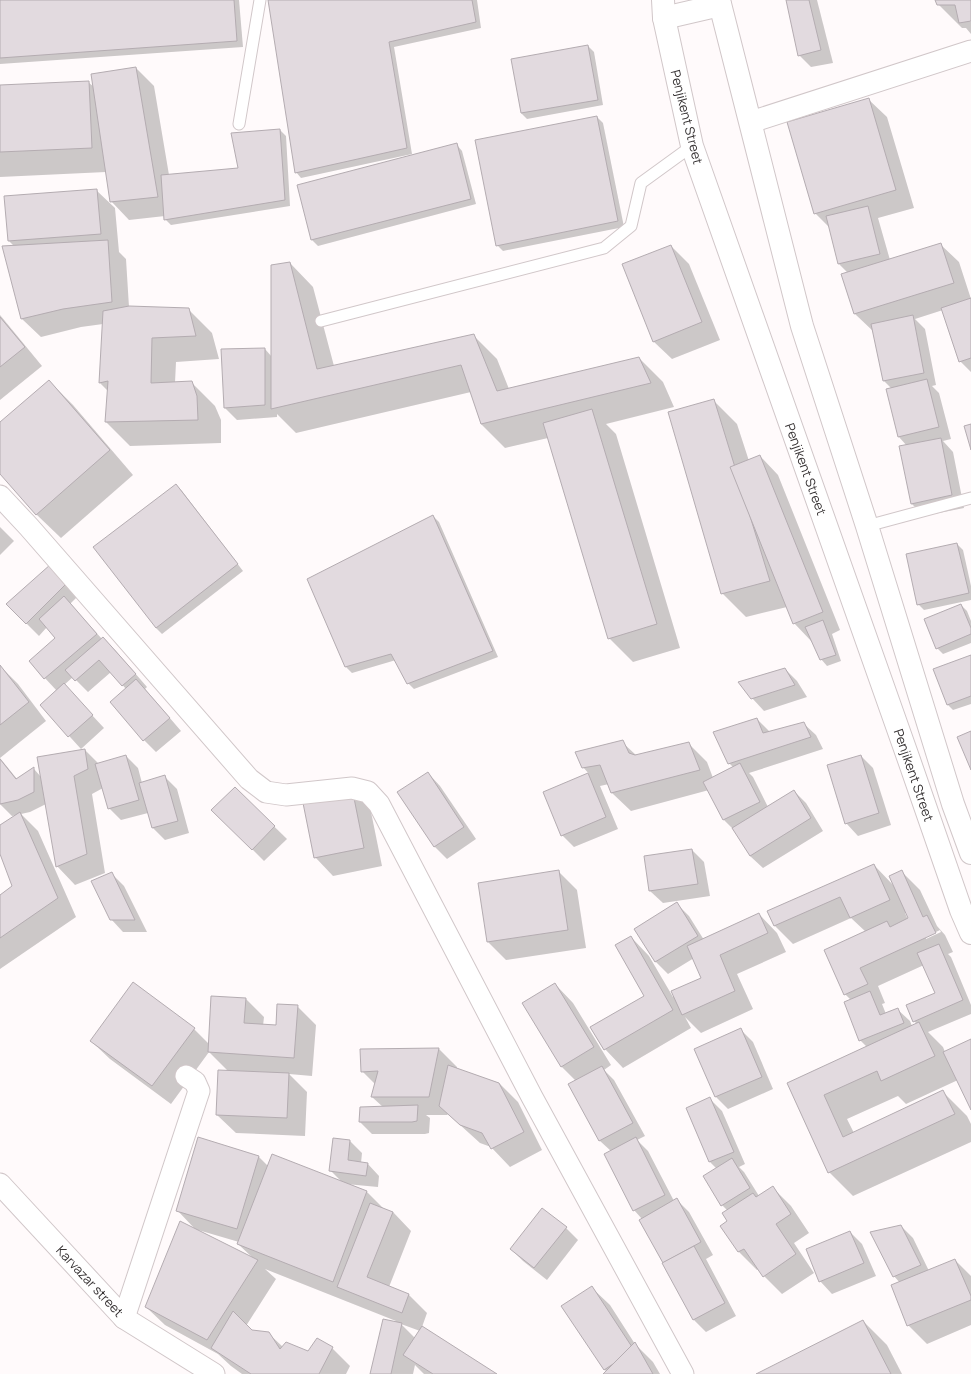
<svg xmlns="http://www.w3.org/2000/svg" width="971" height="1374" font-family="Manrope,sans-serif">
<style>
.shadow{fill:#0003;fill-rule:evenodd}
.building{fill:#e2dadf;stroke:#b4acb1}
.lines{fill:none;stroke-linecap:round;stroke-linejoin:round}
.service-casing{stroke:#d1c7c9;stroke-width:13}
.minor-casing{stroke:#d1c7c9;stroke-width:23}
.primary-casing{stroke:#d1c7c9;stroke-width:24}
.service{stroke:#fff;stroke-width:11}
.minor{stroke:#fff;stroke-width:21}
.primary{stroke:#fff;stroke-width:22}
.labels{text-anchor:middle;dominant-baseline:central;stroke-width:3;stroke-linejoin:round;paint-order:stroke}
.street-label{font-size:13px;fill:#353132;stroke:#fff}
</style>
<rect width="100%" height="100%" fill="#fffafb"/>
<g class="shadow">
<path d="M0,0H239L243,47L0,64Z"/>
<path d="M269,0H477L481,28L394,47L412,154L301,178L296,172Z"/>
<path d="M787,0H817L833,63L811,67L799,55Z"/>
<path d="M936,0H971V20H969L971,22V34L966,28H962L938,4Z"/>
<path d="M588,46L594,52L603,105L527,119L521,113Z"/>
<path d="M136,68L154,86L169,175L240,169L280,130L286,136L290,206L171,225L165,219V216L129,220L111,201L106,172L0,177V86L88,82L94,87Z"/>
<path d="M868,99L887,117L914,208L878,218L890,260L940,244L959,262L971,299V372L960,361L943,310L915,319L925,329L936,385L932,386L939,393L951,439L943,441L953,452L964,508L924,516L911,503L907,446L899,437L892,389L884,381L874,332L855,314L843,275L848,273L839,264L830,228L815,213Z"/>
<path d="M597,117L603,123L624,227L503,251L497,245Z"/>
<path d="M457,145L462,151L476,204L318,246L312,240Z"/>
<path d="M96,190L115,208L119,252L126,259L129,307L188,309L212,333L219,359L176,362L175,383L191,382L215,406L221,420V443L130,446L106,422L109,392L100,383L103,324L81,327L41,337L22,319L14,246L9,241Z"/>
<path d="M671,246L689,264L720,340L672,359L653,341Z"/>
<path d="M290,263L313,287L334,366L473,335L497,359L509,389L639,358L663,382L674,407L606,424L616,434L680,648L633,662L609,638L548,438L505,448L481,424L471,392L296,433L277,414V417L237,420L225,408L265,349L272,357Z"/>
<path d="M0,315L42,366L0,400Z"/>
<path d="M49,381L73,405L133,475L61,538L37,515L0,472V423Z"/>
<path d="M714,401L737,424L749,461L760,456L778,475L840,630L832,634L841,661L827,666L821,659L812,642L794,623L787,607L746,617L722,593Z"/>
<path d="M176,485L182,491L243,571L162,634L156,628Z"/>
<path d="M433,516L439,522L498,657L414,689L408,683L396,660L352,673L346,667Z"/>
<path d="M0,527L14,541L0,555Z"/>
<path d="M957,544L963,550L971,586V600L924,610L918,604Z"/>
<path d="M51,565L78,596L70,604L102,639L103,638L115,650L147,687L145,689L181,731L156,752L144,740L126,689L111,672L88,692L73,677L64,685L104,728L81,749L41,705L57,691L30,662L57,638L47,627L39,636L7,604Z"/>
<path d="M961,605L967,611L971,621V643L943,654L937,648Z"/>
<path d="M971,656V704L953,710L947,704Z"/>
<path d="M0,666L18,684L46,721L0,758Z"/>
<path d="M785,669L797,681L807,697L764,711L752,698Z"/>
<path d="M757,719L770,732L803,723L816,735L823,749L749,773L753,777L768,807L794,791L806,803L823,831L763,868L750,856L736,832L724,820L709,790L631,811L612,793L609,784L600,786L618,829L574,847L562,835L544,793L589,774L583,767L622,742L637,756L688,743L707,762L713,778L734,768L729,763Z"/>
<path d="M85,750L99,764L126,756L138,768L142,783L164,776L177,789L189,833L165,840L152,827L148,813L121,820L109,808L103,788L92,794L105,873L75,885L57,866L46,804L30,812L21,814L38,831L76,917L0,969V896L13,886L0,851V826L17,815L12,816L0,804V758L17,779L34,769L41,777Z"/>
<path d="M861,756L873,768L891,825L858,836L846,823Z"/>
<path d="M428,773L440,786L476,839L447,859L434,846Z"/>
<path d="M235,788L287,839L264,861L213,810Z"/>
<path d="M352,789L370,807L382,866L333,876L315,857Z"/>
<path d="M692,850L704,862L710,896L663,903L650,891L645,857Z"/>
<path d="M874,865L894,886L901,871L920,890L937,926L945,935L953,952L948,954L951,957L971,1005V1014L928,1032L943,1047L945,1052L971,1040V1108L958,1080L906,1104L898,1096L847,1119L854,1133L943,1092L967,1116L971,1124V1142L853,1196L829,1172L788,1084L867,1047L860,1040L851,1000L845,994L866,932L851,918L793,944L774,925ZM907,912L910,919L908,920L905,913ZM940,930L941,932L926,939V937ZM924,965L936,994L914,1021L917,1024L912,1026L910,1021L897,1009L886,1014L882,1004L885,1003L878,986Z"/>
<path d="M558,871L577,890L586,948L506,960L488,942Z"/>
<path d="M111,873L124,886L147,932H123L111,919Z"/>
<path d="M677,904L689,916L704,940L759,914L777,933L786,952L737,974L753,1009L701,1033L685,1017L691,1028L623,1068L605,1049L645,996L631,937L649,956L673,997L703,978L694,958L668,974L655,961Z"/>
<path d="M555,984L573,1003L611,1065L604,1070L614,1080L645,1136L637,1140L648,1151L674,1201L677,1200L689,1212L713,1255L706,1259L736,1316L706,1332L694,1320L640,1220L642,1219L634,1210L611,1151L600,1141L570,1084L576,1081L561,1066Z"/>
<path d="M246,999L264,1017L263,1026L276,1027L297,1006L316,1025L312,1076L289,1074L307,1092L305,1136L236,1133L217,1115L229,1072L209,1052L171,1104L110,1059L91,1041L194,1029L209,1044Z"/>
<path d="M741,1030L753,1042L773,1089L728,1109L716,1097L695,1049Z"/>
<path d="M439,1049L457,1067V1069L499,1083L518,1102L542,1150L510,1167L491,1147L480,1143L448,1114L447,1115H426L430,1118L429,1133L425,1134H372L360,1122L383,1107L372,1097L376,1085L362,1071L361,1050Z"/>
<path d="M710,1099L722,1111L745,1164L739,1167L744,1172L759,1196L773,1188L791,1206L809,1233L794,1243L814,1273L782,1294L764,1276L759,1269L757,1270L739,1252L722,1226L729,1221L728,1211L722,1205L717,1169L710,1162L687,1109Z"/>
<path d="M350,1141L362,1153L361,1163H367L379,1176L378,1187L346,1184L367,1192L384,1209L393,1212L411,1231L389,1287L409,1295L427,1313L422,1327L495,1374H424L415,1365L413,1374H371L396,1321L265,1269L276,1279L246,1326L252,1331L268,1333L283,1347L309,1352L332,1348L350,1366L346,1374H242L231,1366L218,1354L165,1325L146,1307L195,1229L177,1210L259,1157L268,1166L342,1182L330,1170ZM198,1230L239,1242L238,1244L253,1258L198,1231ZM401,1324L420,1331L415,1338Z"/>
<path d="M901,1226L913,1238L929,1271L955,1260L971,1276V1325L927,1344L908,1325L892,1286L900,1283L894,1276Z"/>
<path d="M566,1228L578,1240L547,1280L523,1261L511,1249Z"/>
<path d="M850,1232L862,1244L876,1276L832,1294L820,1281Z"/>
<path d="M591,1287L610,1305L635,1344L653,1362L660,1374H604L607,1372L604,1369Z"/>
<path d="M863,1321L887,1345L902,1374H758Z"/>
</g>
<g class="building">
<path d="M0,0H234L237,41L0,58Z"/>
<path d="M268,0H472L476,22L389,42L407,148L295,173Z"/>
<path d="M786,0H809L821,50L798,56Z"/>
<path d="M935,0H971V21L959,23L955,5H937Z"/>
<path d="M588,45L598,100L521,113L511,59Z"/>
<path d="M136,67L158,197L110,202L91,74Z"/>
<path d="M89,81L92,148L0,152V85Z"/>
<path d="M869,98L896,190L814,214L787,122Z"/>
<path d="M597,116L618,221L496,246L475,140Z"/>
<path d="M280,129L285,200L164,220L161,175L238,168L231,133Z"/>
<path d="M457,143L471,199L311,240L297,185Z"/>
<path d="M97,189L101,234L8,241L4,196Z"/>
<path d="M868,206L880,254L838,264L826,216Z"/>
<path d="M108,240L112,302L63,309L21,319L2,246Z"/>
<path d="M941,243L954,283L854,314L841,274Z"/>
<path d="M671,245L702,322L653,342L622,264Z"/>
<path d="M290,262L317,369L474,334L497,391L639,357L651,383L481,424L461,365L271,409V265Z"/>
<path d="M971,298V358L959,362L941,308Z"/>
<path d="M129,306L189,308L196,336L152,338L151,383L192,381L197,396L198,420L105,422L108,381L99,383L103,311Z"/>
<path d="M913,315L924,373L883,381L871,324Z"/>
<path d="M0,317L25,347L0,367Z"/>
<path d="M265,348V405L224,408L221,349Z"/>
<path d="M927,379L939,427L898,437L886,389Z"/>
<path d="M49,380L110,450L36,515L0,474V422Z"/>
<path d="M714,399L770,581L721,594L668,412Z"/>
<path d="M592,409L657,624L608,639L543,423Z"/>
<path d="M971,424V450L964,426Z"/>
<path d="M941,438L952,495L911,504L899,446Z"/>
<path d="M760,455L823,612L793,624L730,467Z"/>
<path d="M176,484L238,564L156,628L93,547Z"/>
<path d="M433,515L493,651L407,684L391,654L345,667L307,579Z"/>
<path d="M957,543L969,593L917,605L906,554Z"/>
<path d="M51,564L67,583L26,624L6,604Z"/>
<path d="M64,596L97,634L44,679L29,661L55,638L39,619Z"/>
<path d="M961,604L971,628V634L936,649L924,619Z"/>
<path d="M823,620L836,655L820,660L805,627Z"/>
<path d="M103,637L136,674L122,686L99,660L75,681L65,670Z"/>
<path d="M971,655V696L947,705L933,669Z"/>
<path d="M0,665L29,702L0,725Z"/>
<path d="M785,668L795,685L751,699L738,682Z"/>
<path d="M136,679L170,718L143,741L110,702Z"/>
<path d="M64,683L93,715L68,737L40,705Z"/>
<path d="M757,718L763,733L804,722L811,737L728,764L713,732Z"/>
<path d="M971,731V770L957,737Z"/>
<path d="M623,740L629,753L635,755L689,742L700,770L611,793L600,765L582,768L575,752Z"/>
<path d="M85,749L88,769L74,776L87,854L56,867L37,757Z"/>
<path d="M126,755L139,800L108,809L95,764Z"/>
<path d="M861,755L879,813L845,824L827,765Z"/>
<path d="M0,759L16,779L34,767V792L18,800L0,804Z"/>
<path d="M740,763L760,802L723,820L703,782Z"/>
<path d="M428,772L464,827L434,847L397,792Z"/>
<path d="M588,773L606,817L561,836L543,792Z"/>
<path d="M165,775L178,821L152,828L139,783Z"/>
<path d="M235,787L275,826L252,850L211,810Z"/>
<path d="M352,788L364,848L314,858L302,798Z"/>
<path d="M794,790L811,818L750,856L732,828Z"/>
<path d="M20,812L58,898L0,938V895L12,886L0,854V825Z"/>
<path d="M692,849L698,884L649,891L644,856Z"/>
<path d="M874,864L890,900L850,918L840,897L774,926L767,911Z"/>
<path d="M559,870L568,930L487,942L478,883Z"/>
<path d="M902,870L923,917L927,915L936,933L860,968L868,984L844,995L824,950L887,921L890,927L908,918L889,876Z"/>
<path d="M112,872L135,920H110L91,881Z"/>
<path d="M677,902L698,936L655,962L634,929Z"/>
<path d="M759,913L768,933L720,955L735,991L682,1015L671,991L701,978L687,946Z"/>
<path d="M631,936L673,1010L604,1050L590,1027L644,996L615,945Z"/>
<path d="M939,944L963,1000L913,1022L906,1005L935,993L917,953Z"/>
<path d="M133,982L195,1028L152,1086L90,1041Z"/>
<path d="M555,983L594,1047L561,1067L522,1003Z"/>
<path d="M870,991L880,1015L898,1008L904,1023L859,1041L844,1002Z"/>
<path d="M211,996L246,998L244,1023L276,1025L277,1004L298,1005L294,1058L208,1052Z"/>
<path d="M919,1022L935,1056L881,1081L877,1071L824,1095L843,1137L943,1090L955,1114L828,1173L787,1083Z"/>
<path d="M741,1028L762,1077L715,1097L694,1049Z"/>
<path d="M971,1039V1110L943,1052Z"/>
<path d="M439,1048L429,1097H371L378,1071L361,1072L360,1049Z"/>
<path d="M448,1065L499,1083L524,1132L491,1149L482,1133L460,1125L439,1106Z"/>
<path d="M602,1066L633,1123L599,1141L568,1084Z"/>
<path d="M218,1070L289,1073L287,1118L216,1115Z"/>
<path d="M710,1097L734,1152L709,1162L686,1108Z"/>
<path d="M418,1105L417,1121L412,1122H359L360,1107Z"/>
<path d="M198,1137L259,1156L237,1229L176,1211Z"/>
<path d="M636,1137L665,1195L633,1211L604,1154Z"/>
<path d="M333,1138L350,1140L348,1160L368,1163L366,1176L329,1171Z"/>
<path d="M272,1154L367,1191L333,1282L237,1244Z"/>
<path d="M732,1158L750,1188L721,1206L703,1176Z"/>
<path d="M773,1186L791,1214L776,1224L796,1254L763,1277L744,1249L738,1252L720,1226L727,1221L722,1213L753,1193L756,1197Z"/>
<path d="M677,1198L701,1242L663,1263L639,1220Z"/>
<path d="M370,1203L393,1212L367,1277L409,1294L402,1313L337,1287Z"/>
<path d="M542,1208L567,1227L534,1268L510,1249Z"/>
<path d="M180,1221L258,1260L207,1340L145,1307Z"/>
<path d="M901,1225L921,1265L893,1277L870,1232Z"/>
<path d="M850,1231L864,1263L819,1282L806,1249Z"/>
<path d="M694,1246L725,1303L693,1320L662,1263Z"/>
<path d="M955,1259L971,1296V1300L907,1326L891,1285Z"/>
<path d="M592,1286L634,1350L604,1370L561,1306Z"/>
<path d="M233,1311L252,1330L269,1332L280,1349L286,1342L308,1351L317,1338L333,1347L319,1374H251L211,1348Z"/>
<path d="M383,1319L402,1323L391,1374H370Z"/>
<path d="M863,1320L891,1374H756Z"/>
<path d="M422,1326L497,1374H433L403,1355Z"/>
<path d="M635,1342L653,1374H603Z"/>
</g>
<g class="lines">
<g class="service-casing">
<g id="service">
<path d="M239,124L260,0"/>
<path d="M321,321L604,248L631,226L641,183L692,146"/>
<path d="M867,526L971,498"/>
</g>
</g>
<g class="minor-casing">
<g id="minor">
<path d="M751,122L971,51"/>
<path d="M0,496L29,527L249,779L266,792L286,795L352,788L368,792L379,804L532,1097L683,1374"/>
<path d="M0,1184L124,1318L214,1374"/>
<path d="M124,1318L199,1091L195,1082L186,1076"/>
</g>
</g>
<g class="primary-casing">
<g id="primary">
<path d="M663,0L664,18L692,146L909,760L961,910L971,933"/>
<path d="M719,0L802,326L867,526L953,804L971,853"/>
<path d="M664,18L720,5"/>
</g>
</g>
<use href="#service" class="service"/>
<use href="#minor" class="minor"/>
<use href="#primary" class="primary"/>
</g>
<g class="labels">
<g class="street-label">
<text transform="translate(687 117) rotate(76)">Penjikent Street</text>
<text transform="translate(806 469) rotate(70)">Penjikent Street</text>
<text transform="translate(914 775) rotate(71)">Penjikent Street</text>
<text transform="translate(90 1281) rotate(47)">Karvazar street</text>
</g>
</g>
</svg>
